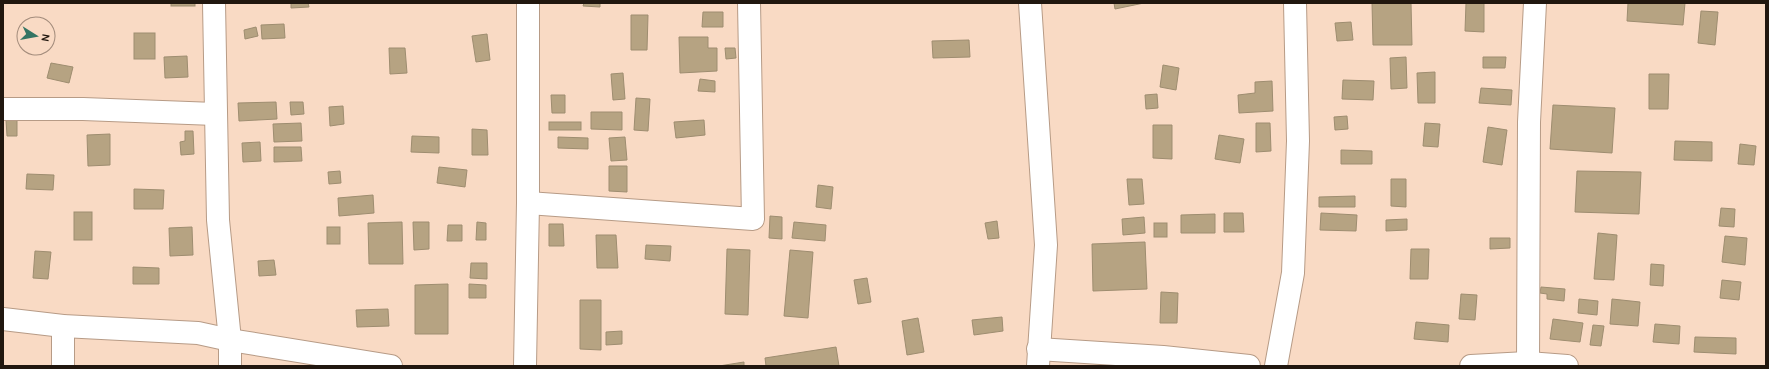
<svg xmlns="http://www.w3.org/2000/svg" width="1769" height="369" font-family="Karla,sans-serif">
<style>
.building{fill:#b6a382;stroke:#9e8d70}
.lines{fill:none;stroke-linecap:round;stroke-linejoin:round}
.minor-casing{stroke:#b79b86;stroke-width:24}
.minor{stroke:#fff;stroke-width:22}
</style>
<rect width="100%" height="100%" fill="#f9dac4"/>
<g class="building">
<rect x="171" y="3" width="24" height="3"/>
<path d="M291,3H308L309,7L291,8Z"/>
<path d="M584,3H600V7L583,6Z"/>
<path d="M1114,3H1144L1115,9Z"/>
<path d="M1372,3H1411L1412,45H1373Z"/>
<path d="M1466,3H1484V32L1465,31Z"/>
<path d="M1628,3H1685L1683,25L1627,21Z"/>
<path d="M1701,11L1718,12L1715,45L1698,43Z"/>
<path d="M703,12H723V27H702Z"/>
<path d="M631,15H648L647,50H631Z"/>
<path d="M1351,22L1353,40L1337,41L1335,23Z"/>
<path d="M284,24L285,38L262,39L261,25Z"/>
<path d="M256,27L258,36L245,39L244,30Z"/>
<rect x="134" y="33" width="21" height="26"/>
<path d="M487,34L490,60L476,62L472,36Z"/>
<path d="M679,37H708V48H717V71L680,73Z"/>
<path d="M969,40L970,57L933,58L932,41Z"/>
<path d="M389,48H405L407,73L390,74Z"/>
<path d="M725,48H735L736,58L726,59Z"/>
<path d="M187,56L188,77L165,78L164,57Z"/>
<path d="M1406,57L1407,88L1391,89L1390,58Z"/>
<path d="M1483,57H1506L1505,68H1483Z"/>
<path d="M51,63L73,67L69,83L47,78Z"/>
<path d="M1163,65L1179,68L1176,90L1160,87Z"/>
<path d="M1435,72V103H1418L1417,73Z"/>
<path d="M623,73L625,99L613,100L611,74Z"/>
<path d="M1649,74H1669L1668,109H1649Z"/>
<path d="M700,79L715,81V92L698,91Z"/>
<path d="M1343,80L1374,81L1373,100L1342,99Z"/>
<path d="M1272,81L1273,111L1239,113L1238,95L1255,93V82Z"/>
<path d="M1481,88L1512,90L1511,105L1479,103Z"/>
<path d="M1157,94L1158,108L1146,109L1145,95Z"/>
<path d="M551,95H565V113H552Z"/>
<path d="M636,98L650,99L648,131L634,130Z"/>
<path d="M276,102L277,119L239,121L238,103Z"/>
<path d="M290,102H303L304,114L291,115Z"/>
<path d="M1553,105L1615,108L1612,153L1550,149Z"/>
<path d="M343,106L344,124L330,126L329,107Z"/>
<path d="M591,112H622V130L591,129Z"/>
<path d="M1347,116L1348,129L1335,130L1334,117Z"/>
<path d="M6,120H17V136H7Z"/>
<path d="M704,120L705,135L676,138L674,122Z"/>
<rect x="549" y="122" width="32" height="8"/>
<path d="M301,123L302,141L274,142L273,124Z"/>
<path d="M1256,123H1270L1271,151L1256,152Z"/>
<path d="M1425,123L1440,124L1438,147L1423,146Z"/>
<path d="M1153,125H1172V159L1153,158Z"/>
<path d="M1488,127L1507,130L1502,165L1483,162Z"/>
<path d="M472,129L487,130L488,155H472Z"/>
<path d="M185,131H193L194,154L181,155L180,142L185,141Z"/>
<path d="M110,134V165L88,166L87,135Z"/>
<path d="M1219,135L1244,139L1240,163L1215,159Z"/>
<path d="M412,136L439,137V153L411,152Z"/>
<path d="M558,137L588,138V149L558,148Z"/>
<path d="M625,137L627,160L611,161L609,138Z"/>
<path d="M1675,141L1712,142V161L1674,160Z"/>
<path d="M260,142L261,161L243,162L242,143Z"/>
<path d="M1740,144L1756,146L1754,165L1738,164Z"/>
<path d="M274,147H301L302,161L274,162Z"/>
<path d="M1341,150L1372,151V164H1341Z"/>
<path d="M609,166H627V192L609,191Z"/>
<path d="M439,167L467,170L465,187L437,183Z"/>
<path d="M340,171L341,183L329,184L328,172Z"/>
<path d="M1577,171L1641,172L1639,214L1575,212Z"/>
<path d="M27,174L54,175L53,190L26,189Z"/>
<path d="M1127,179H1142L1144,204L1129,205Z"/>
<path d="M1391,179H1406V207L1391,206Z"/>
<path d="M818,185L833,187L831,209L816,207Z"/>
<path d="M134,189L164,190L163,209H134Z"/>
<path d="M373,195L374,213L339,216L338,198Z"/>
<path d="M1355,196V207H1319V197Z"/>
<path d="M1721,208L1735,209L1734,227L1719,226Z"/>
<rect x="74" y="212" width="18" height="28"/>
<path d="M1224,213H1243L1244,232H1224Z"/>
<path d="M1321,213L1357,215L1356,231L1320,230Z"/>
<path d="M1215,214V233H1181V215Z"/>
<path d="M770,216L782,217V239L769,238Z"/>
<path d="M1144,217L1145,233L1123,235L1122,219Z"/>
<path d="M1407,219V230L1386,231V220Z"/>
<path d="M997,221L999,238L988,239L985,223Z"/>
<path d="M402,222L403,264H369L368,223Z"/>
<path d="M413,222H429V249L414,250Z"/>
<path d="M477,222L486,223V240H476Z"/>
<path d="M794,222L826,225L825,241L792,238Z"/>
<rect x="1154" y="223" width="13" height="14"/>
<path d="M549,224H563L564,246H549Z"/>
<path d="M448,225H462V241H447Z"/>
<path d="M192,227L193,255L170,256L169,228Z"/>
<rect x="327" y="227" width="13" height="17"/>
<path d="M1598,233L1617,235L1614,280L1594,279Z"/>
<path d="M596,235H616L618,268H597Z"/>
<path d="M1725,236L1747,238L1745,265L1722,262Z"/>
<path d="M1490,238H1510V248L1490,249Z"/>
<path d="M1145,242L1147,289L1093,291L1092,244Z"/>
<path d="M646,245L671,246L670,261L645,259Z"/>
<path d="M727,249L750,250L748,315L725,314Z"/>
<path d="M1411,249H1429L1428,279H1410Z"/>
<path d="M790,250L813,252L808,318L784,316Z"/>
<path d="M35,251L51,252L48,279L33,278Z"/>
<path d="M274,260L276,275L259,276L258,261Z"/>
<path d="M471,263H487V279L470,278Z"/>
<path d="M1651,264L1664,265L1663,286L1650,285Z"/>
<path d="M133,267L159,268V284H133Z"/>
<path d="M867,278L871,302L858,304L854,280Z"/>
<path d="M1722,280L1741,282L1739,300L1720,298Z"/>
<path d="M448,284V334H415V285Z"/>
<path d="M469,284L486,285V298H469Z"/>
<path d="M1541,287L1565,289L1564,301L1547,299V294L1540,293Z"/>
<path d="M1161,292L1178,293L1177,323H1160Z"/>
<path d="M1461,294L1477,295L1475,320L1459,319Z"/>
<path d="M1579,299L1598,301L1597,315L1578,313Z"/>
<path d="M1612,299L1640,302L1638,326L1610,324Z"/>
<path d="M580,300H601V350L580,349Z"/>
<path d="M388,309L389,326L357,327L356,310Z"/>
<path d="M1002,317L1003,331L974,335L972,320Z"/>
<path d="M918,318L924,352L907,355L902,321Z"/>
<path d="M1553,319L1583,323L1580,342L1550,339Z"/>
<path d="M1416,322L1449,325L1448,342L1414,339Z"/>
<path d="M1655,324L1680,326L1679,344L1653,342Z"/>
<path d="M1593,325L1604,326L1601,346L1590,345Z"/>
<path d="M622,331V344L606,345V332Z"/>
<path d="M1695,337L1736,338V354L1694,352Z"/>
<path d="M836,347L839,366H766L765,358Z"/>
<path d="M744,362V366H719Z"/>
</g>
<g class="lines">
<g class="minor-casing">
<g id="minor">
<path d="M214,3L218,220L230,340V366"/>
<path d="M1030,3L1046,245L1038,366"/>
<path d="M3,109H83L215,114"/>
<path d="M528,203L753,219L749,3"/>
<path d="M3,319L63,326L198,333L230,340L391,366"/>
<path d="M1038,349L1163,357L1249,366"/>
<path d="M1528,363L1529,122L1535,3"/>
<path d="M63,366V326"/>
<path d="M525,366L528,203V3"/>
<path d="M1276,366L1293,273L1298,141L1295,3"/>
<path d="M1471,366L1528,363L1567,366"/>
</g>
</g>
<use href="#minor" class="minor"/>
</g>
<rect width="1769" height="369" fill="none" stroke="#21170f" stroke-width="8"/>
<g transform="translate(36 36) rotate(101)"><circle r="19" fill="#f9dac4" stroke="#a38c7c"/>
<path d="M0-3L7 15L0 10L-7 15Z" fill="#347564"/>
<text y="-6" font-size="11" font-weight="bold" text-anchor="middle" fill="#21170f">N</text>
</g>
</svg>
